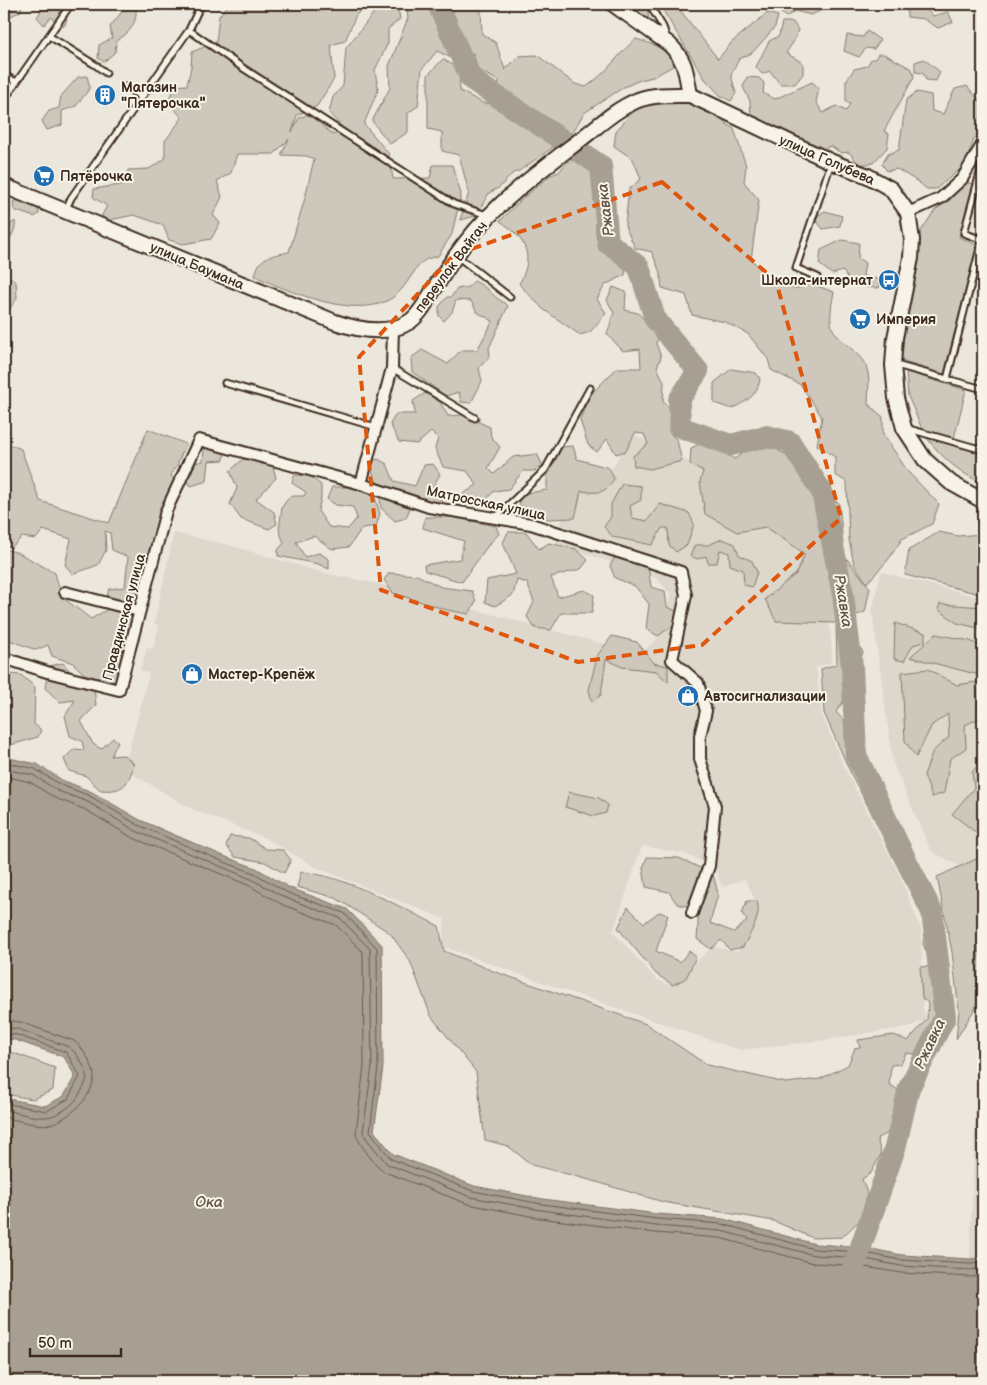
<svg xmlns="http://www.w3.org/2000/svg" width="987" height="1385" font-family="'Balsamiq Sans',sans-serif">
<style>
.built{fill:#ddd7cc;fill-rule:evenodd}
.green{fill:#cec8bc;stroke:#84796d}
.water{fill:#a89f93;stroke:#7c7064}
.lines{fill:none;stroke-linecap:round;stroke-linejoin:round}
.shore{stroke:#67594d;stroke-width:1}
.river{stroke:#a89f93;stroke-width:22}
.lane-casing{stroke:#3b2a1e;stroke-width:9}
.street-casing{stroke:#3b2a1e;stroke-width:14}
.secondary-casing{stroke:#3b2a1e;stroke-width:18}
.lane{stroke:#f7f3e8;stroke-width:5}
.street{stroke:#f7f3e8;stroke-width:10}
.secondary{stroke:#f7f3e8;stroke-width:14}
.marked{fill:none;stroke:#df570d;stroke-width:4;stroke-dasharray:10 6;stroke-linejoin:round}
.labels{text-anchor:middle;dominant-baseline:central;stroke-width:4;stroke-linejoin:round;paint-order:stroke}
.poi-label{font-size:14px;font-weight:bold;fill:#3b2a1e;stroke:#f7f3e8;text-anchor:start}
.street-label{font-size:14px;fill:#3b2a1e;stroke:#f7f3e8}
.water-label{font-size:15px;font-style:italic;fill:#615347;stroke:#f7f3e8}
</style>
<rect width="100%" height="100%" fill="#ece7dc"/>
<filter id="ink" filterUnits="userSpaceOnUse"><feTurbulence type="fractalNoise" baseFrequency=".02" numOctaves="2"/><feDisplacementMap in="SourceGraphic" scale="10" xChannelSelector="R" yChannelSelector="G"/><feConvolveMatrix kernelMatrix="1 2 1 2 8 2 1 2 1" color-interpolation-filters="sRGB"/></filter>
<g filter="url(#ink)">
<g class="built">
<path d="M631,433L790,514L823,560L832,650L831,663L816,667L822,715L843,765L899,874L921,929L923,1007L926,1020L908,1027L817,1041L740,1050L555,987L442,946L445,919L315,867L269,840L190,808L124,769L149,674L140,670L147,648L153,649L159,625L154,624L174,533L225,544L324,573L379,584L641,654L659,637L671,594L656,578L556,543L570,491L613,468ZM642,846L682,853L715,867L722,887L745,879L757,904L738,952L713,947L669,985L656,979L613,932Z"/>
<path d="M881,572L983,598V869L972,873L931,851L893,764L872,611Z"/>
<path d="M983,948V1258L970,1259L980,970Z"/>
</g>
<g class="green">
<path d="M4,4H22L21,11L11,16L4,12Z"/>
<path d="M58,4L69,11L65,25L59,26L51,17L44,25L37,17L43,8L51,10Z"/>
<path d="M229,4H368L356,15L345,41L331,45L334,79L317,106L297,115L292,132L299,118L309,114L333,135L344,129L329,113L333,97L343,86L346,48L373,14L375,4H397L400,19L388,29V43L375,70L378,90L364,124L389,154L393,179L430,178L433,165H452L461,194L452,234L438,256C434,257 430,258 427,259C416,264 407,286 397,294C365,324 289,292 255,276C259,255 271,256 289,252L305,198L314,159L307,156L281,155L289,139L274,154H237L231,173L217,181L222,197L213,215L220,223L211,239L183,244L169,240L163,225L134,215L105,221L102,215L107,206L93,197L94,189L126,184L128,170L149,169L165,159V141L182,118L168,101L175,86L187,85L191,67L192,52L216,42L219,16Z"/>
<path d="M406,4H472L481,11L482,34L496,43L505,70L519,56L537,55L575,84L586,87C607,73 618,54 636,39C654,45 668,47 673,66L653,77L640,80L624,87L584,113L571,135L519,171L513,173L500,187L489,193L476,216L460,220L469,193L459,155L442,151V132L428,129V75L443,59L459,69L460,91L485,104L495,100L499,81L478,70L473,53L453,59L437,51L422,69L418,106L408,113V132L390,144L372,121L390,88L389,66L408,18Z"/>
<path d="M627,4H639L647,8L649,19L637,15Z"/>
<path d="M659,4H682L680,10L718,59L732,42L767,13L778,16L775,27L752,53L739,59L731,75L736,93L731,101L721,96L705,79Z"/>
<path d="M782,4H821L820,11L811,15L795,11L786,17L779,11Z"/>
<path d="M915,4H921L933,16L948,12L953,22L938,28L924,19L907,17V7Z"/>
<path d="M136,8C137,24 130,33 116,41L115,52L104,62L98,58L99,45L112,38L110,27L124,9Z"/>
<path d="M782,22H793L798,30L794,41L786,53L803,63V74L795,84H780L770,71L762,74L756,67L769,41L779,36Z"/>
<path d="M867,31L880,40L874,49L866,48L859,57L844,51L847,35L863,37Z"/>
<path d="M878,54H884L912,69L914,77L884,131L889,134L887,148L873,163L859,165L849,152L841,153L831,146L821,149H799L751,116L750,101L743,87L747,77L759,78L764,83L763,93L775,99L812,82L819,88L816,102L823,113L836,106L846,111L850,104L846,102V81L854,69L867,66L871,59H875Z"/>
<path d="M924,59L940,72L936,81L926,80L923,73L915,72V62Z"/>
<path d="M87,76L90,88L76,106L62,111V125L47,130L42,121L49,111L59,108L61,96L78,77Z"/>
<path d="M967,86L980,101L983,100V133L974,139L965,165L936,189H927C918,181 908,176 897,169L887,171L882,164L888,154L899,150L906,100L917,92L931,95L932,111L943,114L955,89Z"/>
<path d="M661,102L692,103L707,110L734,129L746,166L744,182L759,200L751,260C761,268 784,290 798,288C801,288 806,285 809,283L834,292C832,302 829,317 832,327C838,343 864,352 868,373C870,382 868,394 868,404L883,417V434L908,472L939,504L932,524L902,539L888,560L867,583L854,564L849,540L847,482L835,475V457L817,445L822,417L801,385L771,370L768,359L748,334L725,322L692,315L686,295L662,288L660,273L652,252L635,248L625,226L629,189L641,179L633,159L614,146L616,131L630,115L640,107Z"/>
<path d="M591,156L601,162L595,178L607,182L613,189L610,206C590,218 596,231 599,250L626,266L625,275L605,285L597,299L606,313L590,332L580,335L543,309L519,284C535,256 526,238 500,221L523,198L551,175L559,172L567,162Z"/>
<path d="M966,182L973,184L959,237L977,245L944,374L901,361L898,357L918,240L921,231L935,210L950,200Z"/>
<path d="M18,198L38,206L39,214L34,217L14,210L13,202Z"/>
<path d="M825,211L842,216L840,226L823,229L814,218Z"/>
<path d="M15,221C17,230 9,240 4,247V229Z"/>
<path d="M842,240L859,243L858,258L865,263L863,276L881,280L879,288L865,287L858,281L850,282L843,271L832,274L819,264L821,250Z"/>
<path d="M4,272L16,282L17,298L4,317Z"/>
<path d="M474,281C487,287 488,291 498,299C502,302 505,302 508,306L489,348L490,356L479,368L482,381L471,403L461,402L459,392L446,396L412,372L411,358L422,350L448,364L461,350H477L493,321L477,312L471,301L456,300L452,312L444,321L439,316V307L447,297H451L457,289L468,287Z"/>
<path d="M613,287L626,292L625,310L638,313L659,336L656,343L661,357L657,367L664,382L663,402L670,408L669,432L677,440L682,461L650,469L634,466L633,456L648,444L644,434L635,433L626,451L616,454L607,439L597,452L588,445L580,420L589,396L617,368H641L640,349L623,351L607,334L614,313L607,300Z"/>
<path d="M731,369L756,373L760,379C757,397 747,400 732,409L714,403V383Z"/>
<path d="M906,372L966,390L954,438L922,429L908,396Z"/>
<path d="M425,393L440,402L448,416L463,415L490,427L491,437L500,447L488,468L494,474L513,457L537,454L542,464L535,471H523L509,489L494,491L480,506L459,502L463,494L477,485L467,471L443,467L435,449L438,438L431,432L417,444L399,442L390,424L396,414H415L413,401Z"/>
<path d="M148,429L186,444L178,462V464L171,475L176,484L156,543L146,562L150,581L141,598L128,605L107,596L109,589L125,587L128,557L112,550L110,533L105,531L106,550L98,565L73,574L65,565L71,539L43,530L36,539L22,537L11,548L4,544L8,524L4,521V442L21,449L40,501L109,523Z"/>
<path d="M927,438L983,454V484C959,472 943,459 927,438Z"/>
<path d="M704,442L735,459L749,448H775L796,462L800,471L819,479L827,497L839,503L844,555L870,588L865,612L835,623L776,621L765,599L796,574L805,554L766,527L737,532L705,514L700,482L703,471L690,464L691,448Z"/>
<path d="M211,445L225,450L224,460L209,461L207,481L191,486L186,478L191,464L203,461L204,449Z"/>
<path d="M573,446L577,459L609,468L614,479C604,495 598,493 581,491L575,518L548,519L519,505L521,494L547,490V477L562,447Z"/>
<path d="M243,459L273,466L276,478L256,499L274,512L277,524L269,529L241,519L230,504L237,488L230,471Z"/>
<path d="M378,459L387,464L394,481L415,486L424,465L433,464L440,474L433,487L444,500L431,503L415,495L406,518L395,521L381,508L379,486L368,463Z"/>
<path d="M294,475L310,476L321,485V498L318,511L329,527L348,529L357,518L353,507L336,505L327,499L332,487H358L375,497L380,514L376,526L362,528L349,547L332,549L314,536L296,542L305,557L319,553L329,559V569L318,564L278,556V550L284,543L279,530L282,507L290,496H304L306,492L292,483Z"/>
<path d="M622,484L641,486V500L630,506L632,518L647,521L660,504L689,513L694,524L687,545L676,552L669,545L668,528H662L652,545L613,537L604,527L611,517V504Z"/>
<path d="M425,517H451L496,526L499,534L489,544L462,582L425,571L424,565L460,559L464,541L423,528Z"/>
<path d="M508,532H526L539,549L549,543L576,549L588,560L581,569L551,577L558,597L584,590L594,595L592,613H561L551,630L535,628L527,617L534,602L527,583L517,580L513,595L495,606L485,602L487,580L516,574L503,543Z"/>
<path d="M939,532L958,536L983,534V595L905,575L909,550Z"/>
<path d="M722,539L735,544L739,555L752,561L757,572L752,587L744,585L743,570L730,565L729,553L720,550L717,563H708L706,556L698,559L690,556L695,545H708Z"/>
<path d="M4,549L19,553L55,573L62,597L91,619L108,609L123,608L138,623L113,639L129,660L117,683L84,674L73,663L52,656L48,645L36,650L4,638Z"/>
<path d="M615,557L648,566L651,587L665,591L667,607L676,611V623L658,636L646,629L649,604L635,586L615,578L610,566Z"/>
<path d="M389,573L417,575L441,587L472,591L476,601L469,614L447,610L393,593L384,580Z"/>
<path d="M940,604L983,607V629L957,623L938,609Z"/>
<path d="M851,620L856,626L854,644L859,646L863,652L857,671L848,675L847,696L836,712L845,722L846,741L866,750L865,763L886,800L892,843L907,850L904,866L916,868L937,911L930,930L940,952L928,956L923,944L927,923L909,886L899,860L889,849L869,808L853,778L824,713L821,669L837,664L836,625Z"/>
<path d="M895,623L925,633V642L913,645L904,661L894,659Z"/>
<path d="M936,634L970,641L983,647V676L910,657Z"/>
<path d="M612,636L637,642L654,663L668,666V682L656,671L622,667L606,659L601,695L592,702L589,690L597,656Z"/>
<path d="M63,663L81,684L94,687L96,705L81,721L93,744L101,749L113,738L118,741L111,756L124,755L134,764C128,785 124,792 100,790L86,776L69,771L64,759L74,749L84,750L82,741L70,736L65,716L75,700L60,702L45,688L49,666Z"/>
<path d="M928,669L957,685L976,682L980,718L965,725L966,748L950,759L944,793L932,797L924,775L933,751L949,737L948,714L932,725L916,757L905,741L902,672Z"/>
<path d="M8,674L21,675L35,687L34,724L41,730L38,737L4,747V680Z"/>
<path d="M983,760V802C980,810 983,823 983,832L978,834L952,814L974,788L972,772Z"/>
<path d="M569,792L599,798L608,805L606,813L594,816L565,807Z"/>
<path d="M230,836L249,838L266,849L283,850L291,860L284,873L265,862L235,857L226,845Z"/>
<path d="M983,856V889L982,890L976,1007L956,1039L959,1011L952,952L937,877Z"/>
<path d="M647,857L679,858L713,874L718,894L710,923L734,932L747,921L742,913L747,901H757C762,917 750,933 743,947L730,950L721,940L711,949L697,939L699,909L677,904L669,892L646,887L643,868Z"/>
<path d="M301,872C344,875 400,907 439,926L444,951L493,971L646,1024L707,1065L786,1083L820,1079L848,1065L855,1048L860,1047L858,1040L894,1035L908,1041L927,1019L928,1003L922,998L920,967L933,966L938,976L935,989L941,1001L938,1009L941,1017L934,1033L914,1054L906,1053L901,1064L891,1065L889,1084L898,1090L901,1101L892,1110L897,1122L893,1131L877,1138L881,1154L871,1173L862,1179L867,1193L863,1215L859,1218L860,1220L842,1237L813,1238L774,1221L663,1202L590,1180L532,1165L508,1146L485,1140L476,1072L431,1016L410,961L390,933L336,898L297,887Z"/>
<path d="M628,907L644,923L659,912L668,915L656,951L680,962L689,951L696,957L686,978L673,985L656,974L618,928Z"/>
<path d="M4,1052L14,1053L55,1068L53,1090L33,1099L4,1094Z"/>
</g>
<path class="water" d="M4,757L37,764L62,780L92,792L140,820L226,857L256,868L290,888L347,909L382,945L383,1067L374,1131L393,1154L474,1186L543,1199L657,1214L723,1219L815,1244L861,1247L902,1255L970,1259L983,1258V1381H4V1098L45,1106L64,1096L75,1076L64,1057L15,1040L4,1038Z"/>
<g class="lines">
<g class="shore">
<path d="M4,762L35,769L61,785L90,796L138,825L224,862L254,873L288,893L344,913L377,948L378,1067L370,1131L391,1159L473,1191L542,1204L657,1219L722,1224L814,1249L860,1252L901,1260L970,1264L983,1263"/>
<path d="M4,769L33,775L58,791L88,802L136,831L251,879L286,898L340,918L370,949L372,1066L363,1132L366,1138L387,1164L471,1197L541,1210L656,1226L721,1231L814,1255L860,1258L901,1266L969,1270L983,1269"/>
<path d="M4,776L30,782L55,798L84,809L133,838L248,885L283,905L336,925L363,952L364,1066L356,1133C358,1144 376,1166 385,1172L468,1204L540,1218L655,1233L720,1238L813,1263L859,1266L901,1273L969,1277L983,1276"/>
<path d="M4,1020L20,1022L74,1041C83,1048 95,1067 94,1078C92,1098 69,1119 50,1124C39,1127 16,1120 4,1117"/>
<path d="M4,1027L18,1029L69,1047C76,1052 86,1067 87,1076C87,1083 78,1098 73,1103C68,1109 53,1117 46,1117C32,1118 17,1112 4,1110"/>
<path d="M4,1033L17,1035L66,1052L80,1076L68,1099L47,1111L4,1103"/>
</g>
<path class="river" d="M438,4L471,79L601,166L608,242L639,267L655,319L698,371L679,400L680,427L731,445L766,436L790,442L822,492L843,595L852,666L856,755L898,844L932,912L945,1017L909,1088L895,1148L851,1275"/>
<g class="lane-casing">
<g id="lane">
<path d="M649,4L663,27L667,39"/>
<path d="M189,30L243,68L454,204L487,215"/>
<path d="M49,36L97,66L106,73"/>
<path d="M4,75L16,82"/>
<path d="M126,87L141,97"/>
<path d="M4,100L71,4"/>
<path d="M65,211L71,198L189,30L201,4"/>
<path d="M457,256L510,297"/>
<path d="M817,277L796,268L831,163"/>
<path d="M896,365L983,389"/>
<path d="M392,368L475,418"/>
<path d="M947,379L982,240L964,233L983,162L980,152"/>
<path d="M225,383L376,427"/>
<path d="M909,429L983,450"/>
<path d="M495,518L545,470L590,388"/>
</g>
</g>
<g class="street-casing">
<g id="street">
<path d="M908,213L941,198L962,179L983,143"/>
<path d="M361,484L392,368L393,328"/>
<path d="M65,592L139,611"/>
<path d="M4,658L47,672L119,690L166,511L199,440L361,484L429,507L531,524L681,572L686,595L672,660L698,683L706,711L700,736V759L715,806L709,866L692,913"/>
</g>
</g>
<g class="secondary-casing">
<g id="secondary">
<path d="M613,4L669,44C686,60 686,73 690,95"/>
<path d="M4,186L335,322C358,330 387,336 409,322C420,315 427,300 434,289C444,273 454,257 466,242C497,203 537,173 576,143C596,128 614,110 638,100C654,94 673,95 690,95L832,162L868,176L891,189L908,213L912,240L911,258L895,338L893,365L896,398L904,428L925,460L951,483L983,501"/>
</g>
</g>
<use href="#lane" class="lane"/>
<use href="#street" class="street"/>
<use href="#secondary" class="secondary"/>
</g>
</g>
<path class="marked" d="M662,182L776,281L841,518L702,645L578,662L381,590L359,357L454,255Z"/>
<defs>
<g id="building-disc" transform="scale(1.125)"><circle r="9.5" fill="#1f6fb2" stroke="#f7f3e8"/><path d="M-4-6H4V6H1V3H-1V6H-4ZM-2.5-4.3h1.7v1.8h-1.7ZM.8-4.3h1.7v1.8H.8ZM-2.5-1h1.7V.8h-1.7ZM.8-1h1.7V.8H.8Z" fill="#fff"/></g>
<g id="supermarket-disc" transform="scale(1.125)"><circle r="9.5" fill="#1f6fb2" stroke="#f7f3e8"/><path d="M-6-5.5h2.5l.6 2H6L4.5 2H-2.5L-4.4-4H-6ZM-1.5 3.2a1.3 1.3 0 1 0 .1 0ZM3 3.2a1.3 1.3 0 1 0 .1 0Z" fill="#fff"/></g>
<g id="bus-disc" transform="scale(1.125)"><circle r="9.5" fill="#1f6fb2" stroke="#f7f3e8"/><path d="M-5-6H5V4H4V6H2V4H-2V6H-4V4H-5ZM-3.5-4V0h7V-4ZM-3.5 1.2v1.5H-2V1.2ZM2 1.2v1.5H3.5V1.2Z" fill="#fff"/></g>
<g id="shop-disc" transform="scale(1.125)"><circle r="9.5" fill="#1f6fb2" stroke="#f7f3e8"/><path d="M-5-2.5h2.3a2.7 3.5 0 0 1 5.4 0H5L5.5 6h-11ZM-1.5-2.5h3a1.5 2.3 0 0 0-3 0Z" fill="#fff"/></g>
</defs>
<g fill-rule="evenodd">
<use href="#building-disc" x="105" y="95"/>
<use href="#supermarket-disc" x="44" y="176"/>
<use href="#bus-disc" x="889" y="280"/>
<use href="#supermarket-disc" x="860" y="319"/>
<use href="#shop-disc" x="192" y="674"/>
<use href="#shop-disc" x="688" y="696"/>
</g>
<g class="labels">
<g class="poi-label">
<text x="121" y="87">Магазин<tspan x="121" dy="16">"Пятерочка"</tspan></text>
<text x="60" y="176">Пятёрочка</text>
<text x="873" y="280" text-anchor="end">Школа-интернат</text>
<text x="876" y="319">Империя</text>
<text x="208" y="674">Мастер-Крепёж</text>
<text x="704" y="696">Автосигнализации</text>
</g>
<g class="street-label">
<text transform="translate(827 160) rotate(24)">улица Голубева</text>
<text transform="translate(197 266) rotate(23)">улица Баумана</text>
<text transform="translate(451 267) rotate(-53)">переулок Вайгач</text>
<text transform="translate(486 503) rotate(12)">Матросская улица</text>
<text transform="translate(124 617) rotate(-75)">Правдинская улица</text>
</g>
<g class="water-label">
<text transform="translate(606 210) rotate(-97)">Ржавка</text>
<text transform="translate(843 601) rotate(81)">Ржавка</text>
<text transform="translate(930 1044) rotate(-65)">Ржавка</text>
<text x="209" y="1202">Ока</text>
</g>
</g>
<rect width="987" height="1385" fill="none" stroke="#f7f3e8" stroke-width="20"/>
<rect x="10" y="10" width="967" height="1365" fill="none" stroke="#3b2a1e" stroke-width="2" filter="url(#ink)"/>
<path d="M30 1348v8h91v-8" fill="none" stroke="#3b2a1e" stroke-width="2.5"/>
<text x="38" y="1348" font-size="15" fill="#3b2a1e" stroke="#f7f3e8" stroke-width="4" paint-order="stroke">50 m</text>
</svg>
